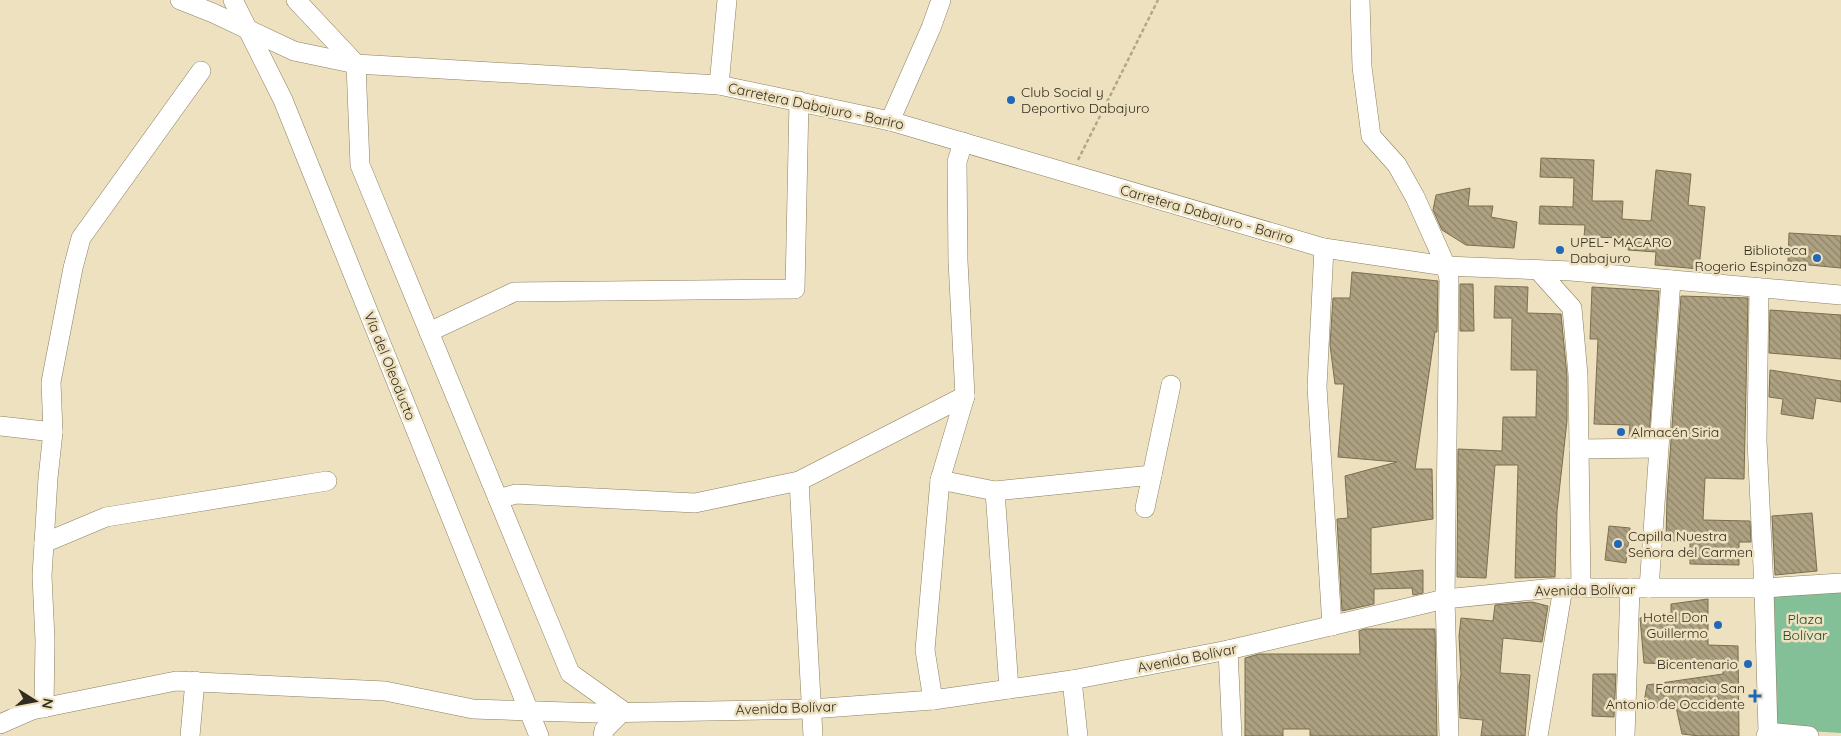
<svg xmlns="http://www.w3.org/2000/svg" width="1841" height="736" font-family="Quicksand,sans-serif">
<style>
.green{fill:#83bf97}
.building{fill:url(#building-back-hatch);stroke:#7b6f51}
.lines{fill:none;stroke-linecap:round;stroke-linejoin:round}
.minor-casing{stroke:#8b7f60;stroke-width:20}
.path{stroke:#b1a78c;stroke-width:2.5;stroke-dasharray:4 2.5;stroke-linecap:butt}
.minor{stroke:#fff;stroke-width:19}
.poi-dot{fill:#2069b9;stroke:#eee1bf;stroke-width:2}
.labels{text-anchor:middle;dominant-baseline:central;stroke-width:5;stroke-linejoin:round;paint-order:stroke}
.poi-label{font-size:14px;fill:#322d20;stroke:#eee1bf;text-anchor:start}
.street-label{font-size:14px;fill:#322d20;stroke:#eee1bf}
.park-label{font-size:14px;fill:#1a4b2e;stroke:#eee1bf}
</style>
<defs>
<pattern id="building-back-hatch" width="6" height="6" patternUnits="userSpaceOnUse" patternTransform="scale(1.25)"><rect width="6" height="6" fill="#ada181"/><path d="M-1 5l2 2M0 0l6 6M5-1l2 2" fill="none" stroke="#8d8469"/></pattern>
</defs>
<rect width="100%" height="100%" fill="#eee1bf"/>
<path class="green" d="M1841,588V733L1772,729L1767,592Z"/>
<g class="building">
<path d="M1541,158L1594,160L1592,201H1623L1622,219L1651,221L1656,170L1691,174L1688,205L1705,207L1699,269L1655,265L1656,252L1628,250L1629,238L1584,237L1585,225L1539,224L1540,206L1573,207L1574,178L1540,177Z"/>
<path d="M1470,188L1468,206H1493L1491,217L1517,222L1514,248L1466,245L1442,230L1433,210L1436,195Z"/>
<path d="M1789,233L1841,236V268L1788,263Z"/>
<path d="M1352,272L1438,281L1437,332H1435L1415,469H1432L1433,519L1371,528V574L1423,570V593L1413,595L1412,588L1374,589V604L1342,611L1337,519L1348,518L1345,476L1397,462L1338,457L1344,384H1335L1330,345L1333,298H1350Z"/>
<path d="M1460,284H1473L1474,331H1460Z"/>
<path d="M1495,286L1528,287L1527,313L1561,314L1567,376V421L1557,511L1555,577L1515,578L1518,465H1495L1486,578L1457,577L1458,449L1502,451L1503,417H1536L1537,370H1511L1512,318H1494Z"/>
<path d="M1592,287L1659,291L1649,437H1629L1630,425L1594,424L1598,339H1590Z"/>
<path d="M1681,296L1748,298L1744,479L1705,478L1703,520L1750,521L1751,542H1739V565L1690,564V541H1666L1667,498Z"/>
<path d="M1770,310L1841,315V359L1769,353Z"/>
<path d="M1770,370L1841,381V402L1816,398L1813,419L1781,414L1783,399L1769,397Z"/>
<path d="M1812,513L1817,571L1775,575L1772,516Z"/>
<path d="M1609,526L1630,528L1626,563L1605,560Z"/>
<path d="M1708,599V645L1738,646L1739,736H1699L1682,734L1676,707L1643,708L1647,685L1723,674V666L1644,663L1640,618L1671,613V604Z"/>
<path d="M1532,602L1548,606L1542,642L1503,638L1500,673L1530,675L1525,736H1481L1483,720L1460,718L1459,686L1461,674L1459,636L1461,618L1493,621L1495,605Z"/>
<path d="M1365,629H1435L1437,736H1310V729H1283V736H1245V658L1259,654H1360L1359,631Z"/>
<path d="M1593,674H1616L1614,717L1592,716Z"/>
</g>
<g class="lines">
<g class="minor-casing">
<g id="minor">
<path d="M180,0L213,13L294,51L356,64L719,85L890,121L1324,248L1446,266L1571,271L1841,295"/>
<path d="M233,0L283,100L539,736"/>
<path d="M296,0L356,64L360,165L570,673L623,711L604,730L603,736"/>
<path d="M1360,0L1362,67L1371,136L1397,165L1415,197L1446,266L1449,279L1445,599L1449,736"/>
<path d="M719,85L727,0"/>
<path d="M890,121L931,28L941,0"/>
<path d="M1324,248L1317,387L1332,626"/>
<path d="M1538,270L1572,308L1578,375L1581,588"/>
<path d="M1759,288L1757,441L1764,588L1768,732L1766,736"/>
<path d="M429,332L514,292L795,289L799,101"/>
<path d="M0,426L53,432"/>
<path d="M1579,449L1658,448"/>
<path d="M1152,475L1171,385"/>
<path d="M940,480L995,491L1152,475L1145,508"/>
<path d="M799,481L813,736"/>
<path d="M995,491L1009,689"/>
<path d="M498,499L516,494L695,503L799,481L965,396L958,261L957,162L963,142"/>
<path d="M44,543L106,517L327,481"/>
<path d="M1649,588L1671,280"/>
<path d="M1228,650L1232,736"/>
<path d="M1072,680L1078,736"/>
<path d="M933,700L925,650L940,480L965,396"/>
<path d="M44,708L45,640L42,576L48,478L53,432L51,382L73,268L81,238L201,71"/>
<path d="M0,724L32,710L176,681L385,691L473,709L597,713L811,709L933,700L1072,680L1228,650L1445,599L1554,588H1764L1841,583"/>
<path d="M1768,732L1809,736"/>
<path d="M190,736L195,681"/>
<path d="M1538,736L1563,588"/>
<path d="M1625,736L1630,588"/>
</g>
</g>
<path class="path" d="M1078,160L1158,0"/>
<use href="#minor" class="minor"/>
</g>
<g class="poi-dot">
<circle cx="1011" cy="100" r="5"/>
<circle cx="1560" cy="250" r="5"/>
<circle cx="1817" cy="258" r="5"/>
<circle cx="1621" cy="432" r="5"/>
<circle cx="1618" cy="544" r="5"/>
<circle cx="1718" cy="625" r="5"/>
<circle cx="1748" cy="664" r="5"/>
<path d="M1752.5 688.5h5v5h5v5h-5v5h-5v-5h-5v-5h5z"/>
</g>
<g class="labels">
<g class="poi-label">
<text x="1021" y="92">Club Social y<tspan x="1021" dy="16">Deportivo Dabajuro</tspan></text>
<text x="1570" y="242">UPEL- MACARO<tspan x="1570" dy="16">Dabajuro</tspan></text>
<text x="1807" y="250" text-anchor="end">Biblioteca<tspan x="1807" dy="16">Rogerio Espinoza</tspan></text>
<text x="1631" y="432">Almacén Siria</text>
<text x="1628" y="536">Capilla Nuestra<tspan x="1628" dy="16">Señora del Carmen</tspan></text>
<text x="1708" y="617" text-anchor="end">Hotel Don<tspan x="1708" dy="16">Guillermo</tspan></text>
<text x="1738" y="664" text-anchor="end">Bicentenario</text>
<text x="1745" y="688" text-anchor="end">Farmacia San<tspan x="1745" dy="16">Antonio de Occidente</tspan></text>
</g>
<g class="street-label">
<text transform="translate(816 106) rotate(12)">Carretera Dabajuro - Bariro</text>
<text transform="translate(1207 214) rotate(16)">Carretera Dabajuro - Bariro</text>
<text transform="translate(390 366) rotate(68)">Vía del Oleoducto</text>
<text transform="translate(1585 590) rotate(-1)">Avenida Bolívar</text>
<text transform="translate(1187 658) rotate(-11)">Avenida Bolívar</text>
<text transform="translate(786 708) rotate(-2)">Avenida Bolívar</text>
</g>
<g class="park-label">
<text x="1805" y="619">Plaza<tspan x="1805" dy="16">Bolívar</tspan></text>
</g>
</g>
<g transform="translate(35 701) rotate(101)" stroke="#eee1bf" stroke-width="4" paint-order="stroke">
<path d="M0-4L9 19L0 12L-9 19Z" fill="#322d20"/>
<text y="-8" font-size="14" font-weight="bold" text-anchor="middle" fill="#322d20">N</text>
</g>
</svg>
